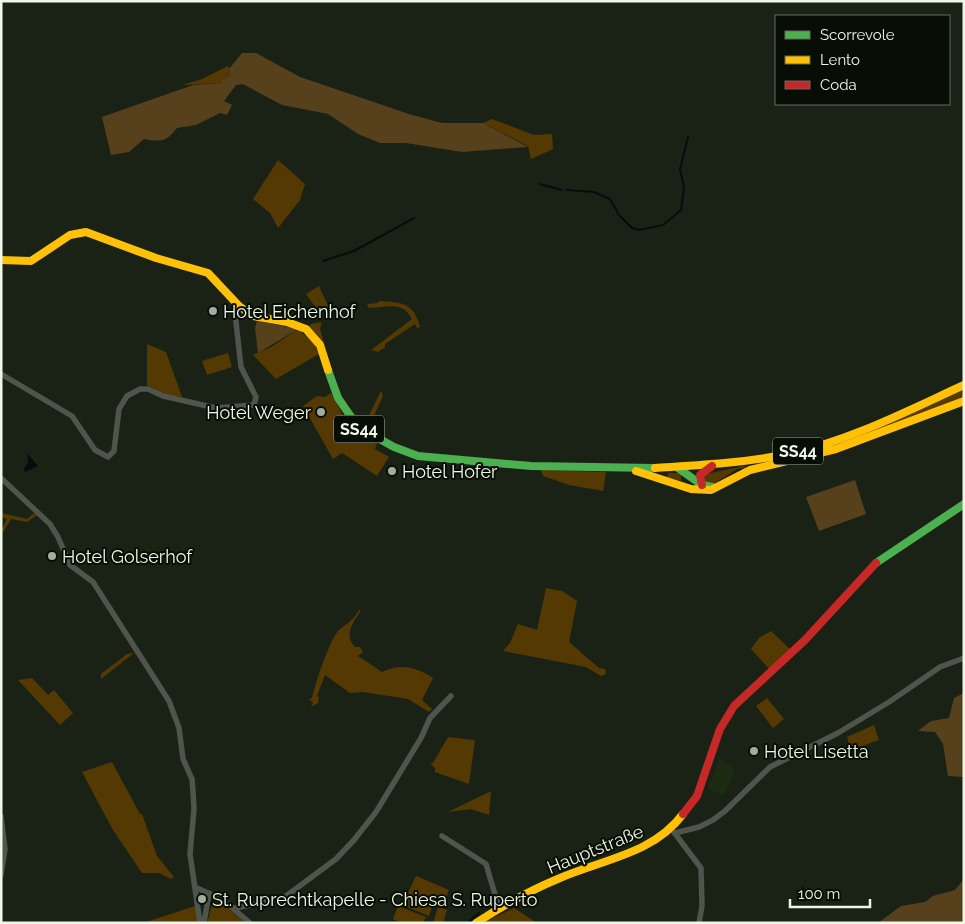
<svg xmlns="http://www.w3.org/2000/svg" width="965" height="924" font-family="Raleway,sans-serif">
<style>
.built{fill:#1b2c12}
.green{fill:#543903}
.forest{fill:#57411c}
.water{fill:#030f0e}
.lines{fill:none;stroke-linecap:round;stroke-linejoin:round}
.stream{stroke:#030f0e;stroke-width:2}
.street{stroke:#4f554c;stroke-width:5.5}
.fast{stroke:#4caf50;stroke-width:8}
.slow{stroke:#ffc107;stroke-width:8}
.jam{stroke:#c62828;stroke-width:8}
.poi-dot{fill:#a3ac9e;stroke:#080e05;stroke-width:2}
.labels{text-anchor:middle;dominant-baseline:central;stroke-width:4;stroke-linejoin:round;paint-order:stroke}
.shield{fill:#080e05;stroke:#a8b1a4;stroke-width:1}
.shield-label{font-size:16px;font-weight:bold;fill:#edf7e8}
.poi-label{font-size:18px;fill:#edf7e8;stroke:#080e05;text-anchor:start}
.street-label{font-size:18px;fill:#edf7e8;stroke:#080e05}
</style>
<rect width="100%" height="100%" fill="#1a2216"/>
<path class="built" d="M720,759L735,770L724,796L708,788Z"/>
<g class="green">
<path d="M228,66L232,76L223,79L221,83L182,85L202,79Z"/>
<path d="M492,119L534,135L552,134L553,149L531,159L528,146L483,123Z"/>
<path d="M278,160L305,184L300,200L278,228L270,213L253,199Z"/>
<path d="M319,286L329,308L319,314L320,307L316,308L306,294Z"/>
<path d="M379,301C399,303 413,300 420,327L417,328L415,324L385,344V347L378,352L371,350L412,319C403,301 387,307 369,308L367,304L378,303Z"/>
<path d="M322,322L320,329C328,354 339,413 366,421L381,391L383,396L368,429C332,414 336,348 309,327L311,324Z"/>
<path d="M298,329L314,343L319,354L276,379L253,355L271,347Z"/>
<path d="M147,344L166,352L182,397L165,395L147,385Z"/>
<path d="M228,353L232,367L207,375L202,361Z"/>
<path d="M960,391H964V398L876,433L853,440Z"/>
<path d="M331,393L345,419L355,431L377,443L375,449L389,457L377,476L342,453L333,459L303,406L317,396L325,397Z"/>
<path d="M744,466L746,468L737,469L712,485L703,481L706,474Z"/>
<path d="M541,470L606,472L603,491L569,485L543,476Z"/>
<path d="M668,473H681V481L667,477Z"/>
<path d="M37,511L40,513L27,522L11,519L1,536V530L7,519L1,517V513L27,519Z"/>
<path d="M546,588L562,591L577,601L569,642L599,668L605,669L606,674L601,676L586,667L503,651L510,643L518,624L537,630Z"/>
<path d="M359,610H361C354,622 343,634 355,647H360L363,652L358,656L382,672C401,663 416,667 433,678L422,700L432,709L429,712L408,699L363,692L350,693L325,675L317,696L319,697L318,703L311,707L313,703L309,699L312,698C315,685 330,637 340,629C347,624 355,618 359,610Z"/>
<path d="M771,631L791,650L770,670L751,649L759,638Z"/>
<path d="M134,653L101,679V674L127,654Z"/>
<path d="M32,678L48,695L54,690L73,713L60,725L18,680Z"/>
<path d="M767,698L784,719L773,728L756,706Z"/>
<path d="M874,725L879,740L851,750L847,737Z"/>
<path d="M448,737L475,740L469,784L435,772V768L430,763H433Z"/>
<path d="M112,762L140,814H142L157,856L174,877L171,879L159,873H142L113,830L82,772Z"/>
<path d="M491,791L489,815L471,809L448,812Z"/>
<path d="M416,876L449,890L443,905L434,902L429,916L402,905Z"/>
<path d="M214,897L246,923H207Z"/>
<path d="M198,905L200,923H143Z"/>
<path d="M398,906L426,917L423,923H401L393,919Z"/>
<path d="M438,907L447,910L443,923H433Z"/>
<path d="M514,908L537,923H483Z"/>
</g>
<g class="forest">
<path d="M242,53H256L300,77L409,114L442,123H483L528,147L462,152L406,143H380L358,134L328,114L282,105L243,84L236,85L224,101L232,105L227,115L220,113L196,125L177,128C166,142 161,142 144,139L129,152L111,155L102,117L193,85L221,83L223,79L231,76L229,69Z"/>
<path d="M257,321L298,329L258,353L255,328Z"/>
<path d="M855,480L866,514L819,531L806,497Z"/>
<path d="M964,693V777L948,776L943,744L935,732L918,731L931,721L949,718L954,698Z"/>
<path d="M964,879V923H878L901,906L925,902L933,896L955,890Z"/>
</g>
<path class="water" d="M27,453L38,466L25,472L24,468L28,463Z"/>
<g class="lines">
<g class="stream">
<path d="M540,184L562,190"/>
<path d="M567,190L594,192L610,199L619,215L632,228L639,230L663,225L681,210L684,187L680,169L688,137"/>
<path d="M323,261L354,251L414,218"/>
<path d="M467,923L479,913"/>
</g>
<g class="street">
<path d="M1,374L72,416L95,450L108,457L114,451L119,409L127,396L140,389H148L163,396L216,408L254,405L256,397L241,367L235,313L239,306"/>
<path d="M1,478L50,524L58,537L70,565L93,582L169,701L179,728L183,759L192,779L193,791L194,809L190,854L200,923"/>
<path d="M1,816L5,849L1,875"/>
<path d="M673,831L701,868L702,906L699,923"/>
<path d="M675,833L699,827L713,820L725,811L770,767L838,733L889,702L940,667L964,658"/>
<path d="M442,836L486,864L499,908"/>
<path d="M197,888L223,900L250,923"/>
<path d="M235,908L282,899L336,859L354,840L376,812L421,738L430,718L451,696"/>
<path d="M204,923L209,893"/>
</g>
<g class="fast">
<path d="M328,370L338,398L358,427L394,447L418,456L531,466L655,468"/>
<path d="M678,468L702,485L712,487"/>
<path d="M876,563L964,504"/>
</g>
<g class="slow">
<path d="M1,260L31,261L70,235L86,232L156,258L208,273L239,306L253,316L287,322L306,329L320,345L328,370"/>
<path d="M655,468C700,465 744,463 788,454C849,441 907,411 964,385"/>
<path d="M636,471L691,489L711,490L750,470L836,449L964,401"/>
<path d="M476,923C502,906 531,890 560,878C604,859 653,854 683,814"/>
</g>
<g class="jam">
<path d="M702,485L700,475L712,466"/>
<path d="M683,814L697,796L720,729L734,706L805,640L876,563"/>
</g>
</g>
<g class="poi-dot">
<circle cx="213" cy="311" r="5"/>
<circle cx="321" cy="412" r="5"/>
<circle cx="392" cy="471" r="5"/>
<circle cx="52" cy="556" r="5"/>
<circle cx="754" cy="751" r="5"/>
<circle cx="202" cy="899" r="5"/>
</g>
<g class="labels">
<g class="shield">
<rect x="334" y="415.5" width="50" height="27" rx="4"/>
<rect x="773" y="437.5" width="50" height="27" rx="4"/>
</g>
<g class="shield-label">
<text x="359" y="429">SS44</text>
<text x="798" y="451">SS44</text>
</g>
<g class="poi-label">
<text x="223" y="311">Hotel Eichenhof</text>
<text x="311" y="412" text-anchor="end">Hotel Weger</text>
<text x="402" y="471">Hotel Hofer</text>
<text x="62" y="556">Hotel Golserhof</text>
<text x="764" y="751">Hotel Lisetta</text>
<text x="212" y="899">St. Ruprechtkapelle - Chiesa S. Ruperto</text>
</g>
<g class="street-label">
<text transform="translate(595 849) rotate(-22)">Hauptstraße</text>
</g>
</g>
<rect width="965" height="924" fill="none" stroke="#edf7e8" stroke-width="5"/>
<rect x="775" y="15" width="175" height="90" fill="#080e05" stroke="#646b60"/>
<rect x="785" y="31" width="25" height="8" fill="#4caf50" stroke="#646b60"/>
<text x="820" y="40" font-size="15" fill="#edf7e8">Scorrevole</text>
<rect x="785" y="56" width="25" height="8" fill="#ffc107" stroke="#646b60"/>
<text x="820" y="65" font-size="15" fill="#edf7e8">Lento</text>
<rect x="785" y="81" width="25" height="8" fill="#c62828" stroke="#646b60"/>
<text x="820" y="90" font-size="15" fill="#edf7e8">Coda</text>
<path d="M790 899v8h80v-8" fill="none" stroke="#edf7e8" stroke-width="2.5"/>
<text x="798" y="899" font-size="15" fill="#edf7e8" stroke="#080e05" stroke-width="4" paint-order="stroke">100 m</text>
</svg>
